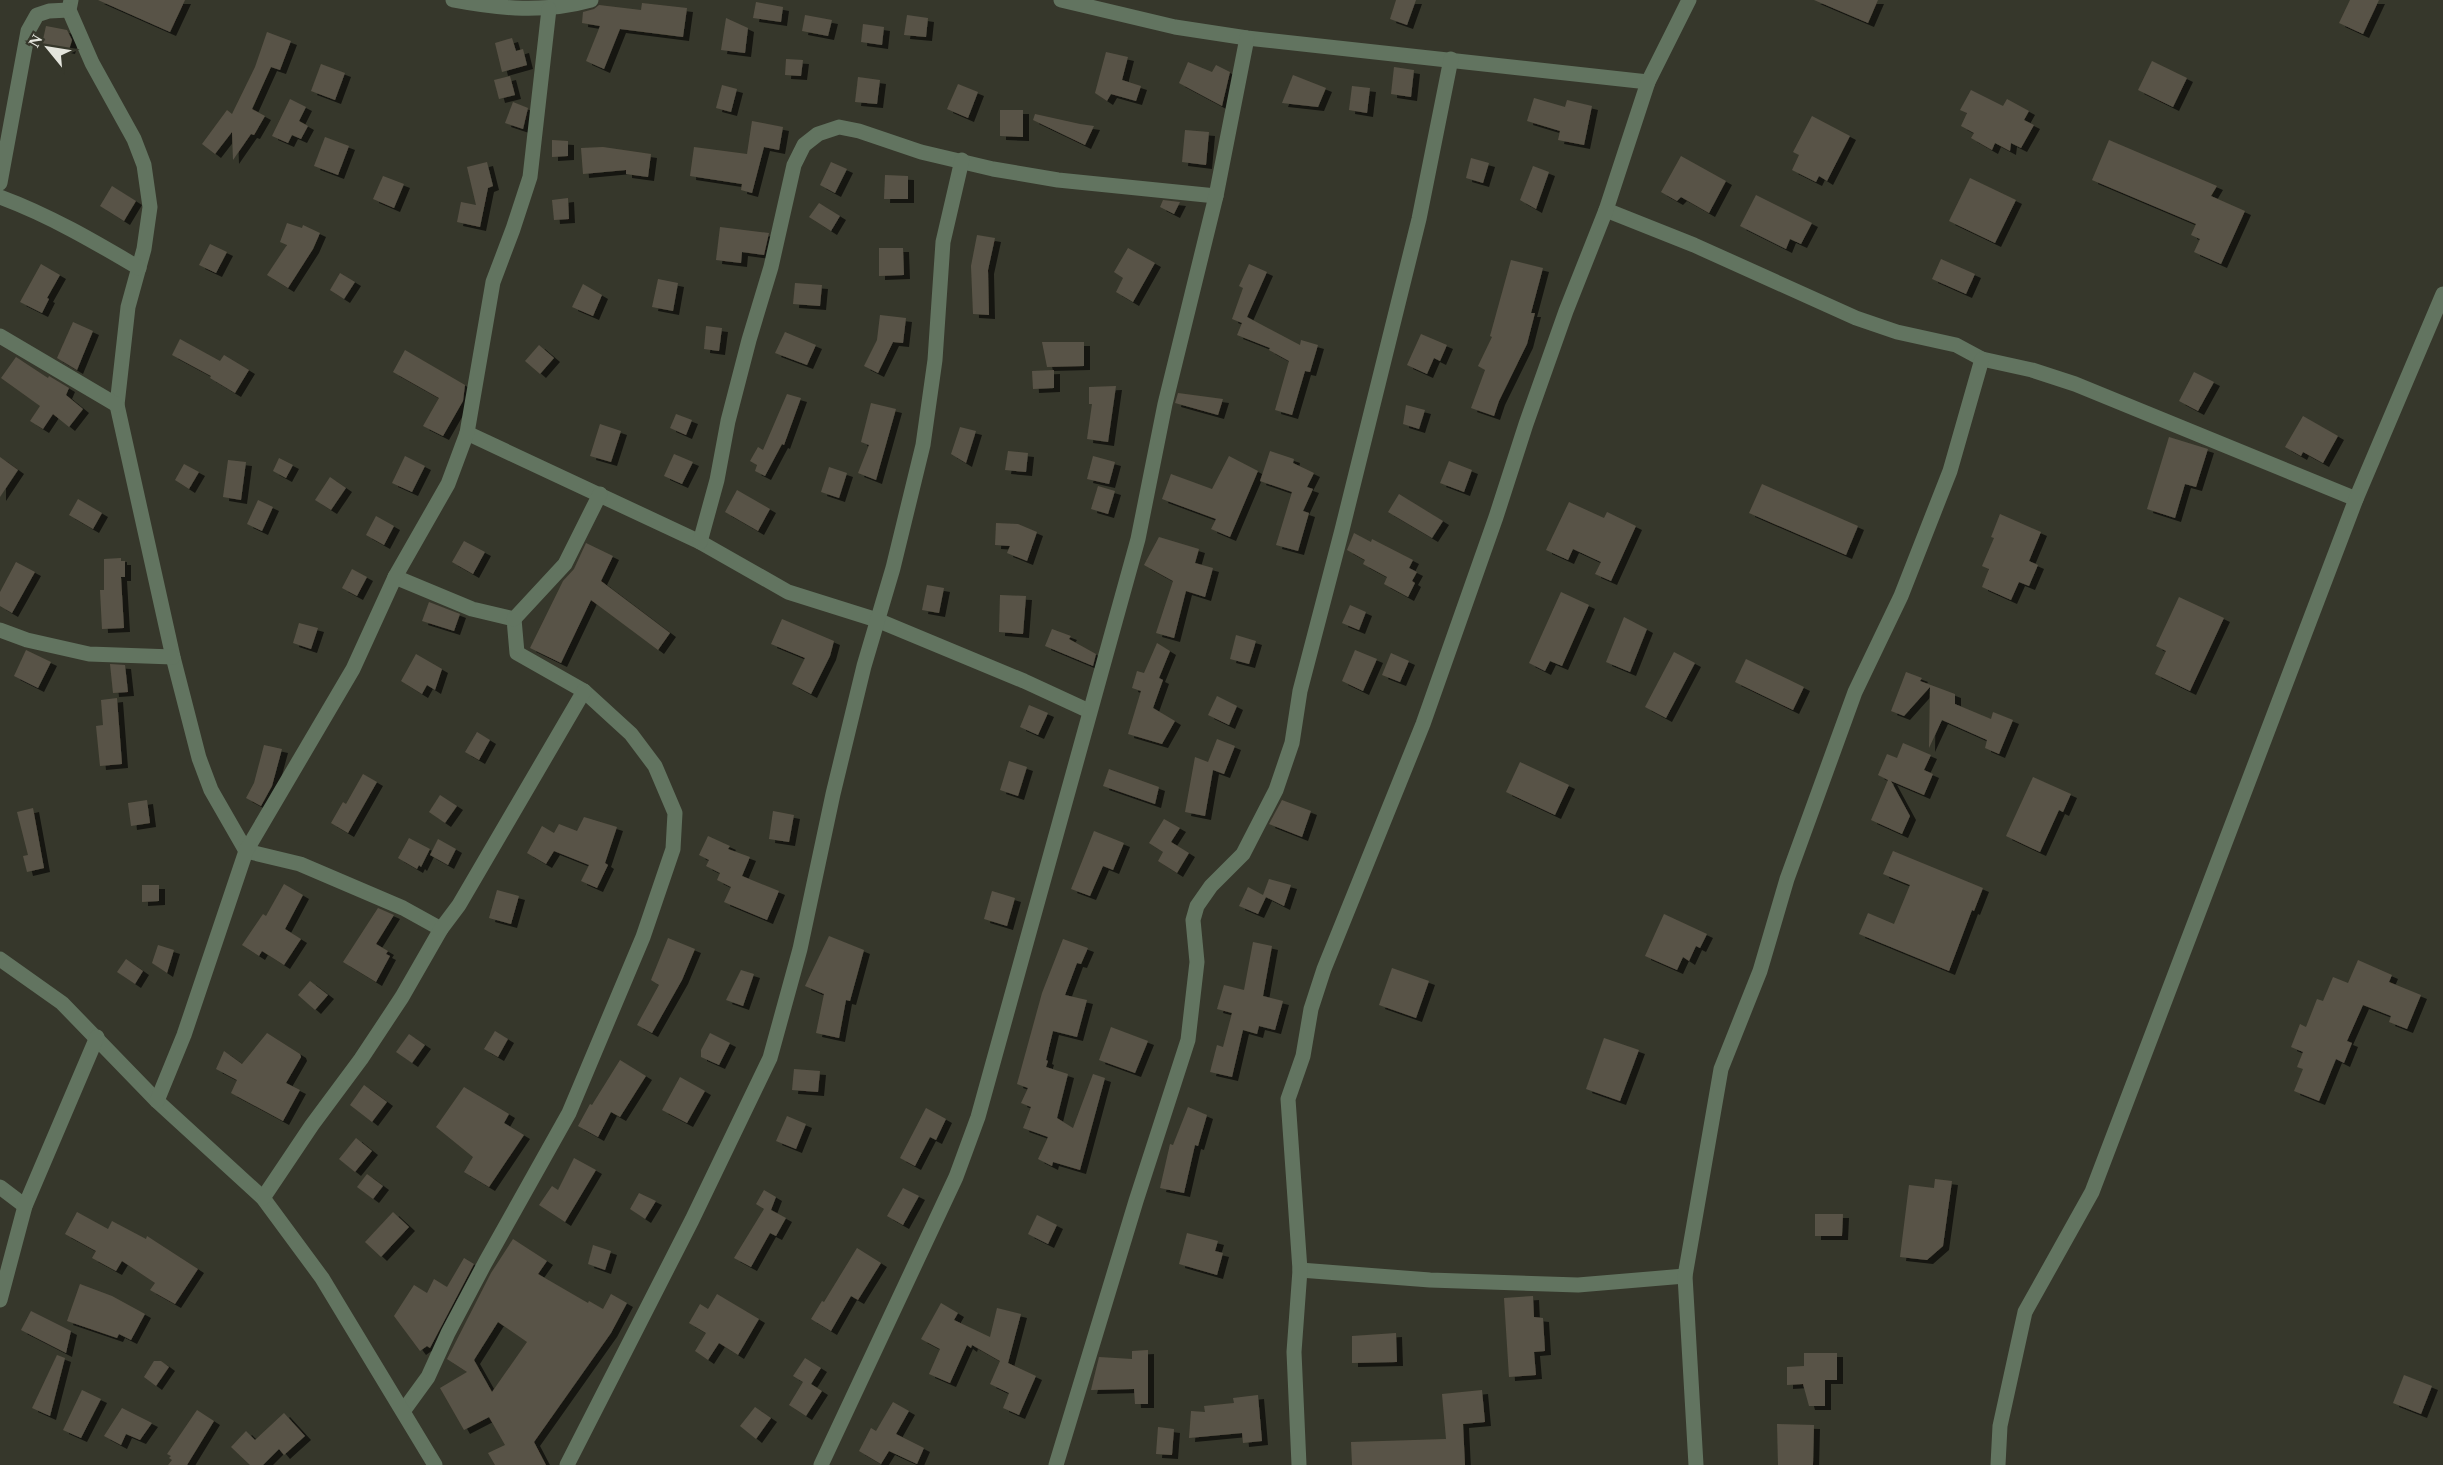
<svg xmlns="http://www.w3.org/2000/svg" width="2443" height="1465" font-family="'Times New Roman',serif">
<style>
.building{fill:#595346;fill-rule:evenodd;filter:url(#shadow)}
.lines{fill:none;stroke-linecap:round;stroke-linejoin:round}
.minor{stroke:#627460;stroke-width:15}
</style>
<defs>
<filter id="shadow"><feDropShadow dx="6" dy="4" stdDeviation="0" flood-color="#0009"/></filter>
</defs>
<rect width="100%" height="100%" fill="#36372b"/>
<g class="building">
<path d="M98,0H185L170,32Z"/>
<path d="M1396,0H1416L1407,25L1390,19Z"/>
<path d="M1814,0H1878L1868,23Z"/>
<path d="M2350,0H2379L2363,34L2339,23Z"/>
<path d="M756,2L783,7L781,22L753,18Z"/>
<path d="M642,3L687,8L683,37L620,29L604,69L586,61L600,26L582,23L583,12L594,9L599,5L641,10Z"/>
<path d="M805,15L832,20L828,36L802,31Z"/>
<path d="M907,15L928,18L926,37L904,35Z"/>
<path d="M726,18L748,28L745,53L721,50Z"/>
<path d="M863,24L884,27L882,45L861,42Z"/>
<path d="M46,26L67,30L72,40L69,50L42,44Z"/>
<path d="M267,32L291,41L280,70L271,67L252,109L265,116L254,135L251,134L233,160L232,132L215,154L202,144L227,110L232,114L255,67Z"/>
<path d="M512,38L516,51L523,49L527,65L502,72L495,43Z"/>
<path d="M1106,52L1128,57L1122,80L1141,86L1136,101L1111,94L1107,101L1095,93Z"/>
<path d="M786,59L803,60L801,76L785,75Z"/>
<path d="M2152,61L2187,78L2173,107L2138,90Z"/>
<path d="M1188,62L1212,72L1216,65L1230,72L1222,106L1179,83Z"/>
<path d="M321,64L345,73L335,100L311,91Z"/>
<path d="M1394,67L1414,70L1411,97L1391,94Z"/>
<path d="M1293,75L1326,88L1318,107L1282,103Z"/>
<path d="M510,76L515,95L499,99L494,80Z"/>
<path d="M858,77L880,80L877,104L855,102Z"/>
<path d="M958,84L978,92L968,118L947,109Z"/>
<path d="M722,85L737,89L731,112L716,108Z"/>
<path d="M1352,86L1370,88L1367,113L1349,110Z"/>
<path d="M1971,90L2003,106L2007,99L2029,111L2024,120L2034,125L2021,148L2011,143L2010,151L1995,143L1992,150L1971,138L1974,133L1961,126L1967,113L1960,110Z"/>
<path d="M1534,98L1565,107L1567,100L1592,106L1584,145L1558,140L1560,131L1527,121Z"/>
<path d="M290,99L306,107L299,121L308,126L301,139L292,135L288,143L272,136Z"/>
<path d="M513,102L528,108L523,129L505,123Z"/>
<path d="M1000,110H1023V137L1000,136Z"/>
<path d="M1035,114L1080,124L1094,126L1085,145L1033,120Z"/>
<path d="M1812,116L1850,136L1827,181L1819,176L1816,182L1792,170L1799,155L1793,152Z"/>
<path d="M752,121L783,127L779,150L764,147L752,193L741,190L742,184L690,176L694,147L747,154Z"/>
<path d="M1185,130L1209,132L1206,165L1182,162Z"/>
<path d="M325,137L349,146L338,175L314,166Z"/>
<path d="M552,140L568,141V156L552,157Z"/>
<path d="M2109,140L2217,186L2211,196L2245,211L2221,264L2194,252L2200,239L2191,235L2196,224L2092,180Z"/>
<path d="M603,147L651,154L648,177L626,174V170L583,174L581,148Z"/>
<path d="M1681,156L1726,181L1709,213L1681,197L1677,201L1661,192Z"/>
<path d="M1471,158L1489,163L1483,183L1466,178Z"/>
<path d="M487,162L493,186L488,188L480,227L457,222L461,202L476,205L467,167Z"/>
<path d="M831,162L847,169L835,193L820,185Z"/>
<path d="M1533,166L1549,172L1536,209L1520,200Z"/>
<path d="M885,175L908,176V199H884Z"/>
<path d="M383,176L404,184L394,208L373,199Z"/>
<path d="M1970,178L2016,200L1995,243L1949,221Z"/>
<path d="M112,186L136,201L124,221L100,206Z"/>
<path d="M1756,195L1812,223L1801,244L1790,239L1786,249L1740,226Z"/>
<path d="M568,198L569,219L554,220L552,200Z"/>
<path d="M1163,200L1180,202L1174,214L1160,207Z"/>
<path d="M819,203L840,216L831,231L809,217Z"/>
<path d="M287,223L302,228L303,225L320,233L313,249L288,288L267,275L287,245L280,242Z"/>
<path d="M720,227L769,233L764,255L742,252L741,263L716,260Z"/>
<path d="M977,235L995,238L988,270L989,315L973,314L971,266Z"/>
<path d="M210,244L227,252L216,273L199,265Z"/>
<path d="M879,248H903L904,275L879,276Z"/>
<path d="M1128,248L1155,263L1133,302L1116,292L1123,278L1114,272Z"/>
<path d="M1941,259L1975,274L1966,294L1932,279Z"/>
<path d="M1511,260L1543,268L1531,313H1535L1527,344L1499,401L1494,416L1471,408L1485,370L1478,366L1492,337L1490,336Z"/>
<path d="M41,264L60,275L47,298L49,299L42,313L20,302Z"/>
<path d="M1249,264L1267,272L1247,317L1300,345L1301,340L1318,345L1310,372L1305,371L1292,415L1275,410L1289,361L1269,350L1270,348L1237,335L1242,323L1232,319L1243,288L1239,286Z"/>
<path d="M340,273L355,282L344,299L330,290Z"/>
<path d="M658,279L678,283L673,311L652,307Z"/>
<path d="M795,283L822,285L820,306L793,304Z"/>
<path d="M583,284L602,295L593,316L572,307Z"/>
<path d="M880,315L906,318L903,343L893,342L878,373L864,366L877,340Z"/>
<path d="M73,322L93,331L77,370L57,358Z"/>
<path d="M706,326L722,328L719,351L704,349Z"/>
<path d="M785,332L816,345L807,365L775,353Z"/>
<path d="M1421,334L1447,345L1440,361L1434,358L1427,374L1407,365Z"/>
<path d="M180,339L220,361L224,355L249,370L235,393L210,378L211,376L172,355Z"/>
<path d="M1042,342H1084V366L1047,367Z"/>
<path d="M539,345L554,358L540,374L525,361Z"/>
<path d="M405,350L465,385L463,401L443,436L423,426L439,398L393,372Z"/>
<path d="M16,357L48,378L49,376L69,388L66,395L83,409L69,427L53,414L43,429L30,421L40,406L1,378Z"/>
<path d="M1054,370V388L1033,389L1032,371Z"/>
<path d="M2194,372L2214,382L2198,411L2179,401Z"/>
<path d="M1116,386L1108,442L1087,439L1092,404H1089V387Z"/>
<path d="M1178,393L1223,399L1218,415L1175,403Z"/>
<path d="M787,394L801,398L784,445L782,444L765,476L755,471L757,465L750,461L758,447L763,450Z"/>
<path d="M871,403L896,409L876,480L858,473L869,445L861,442Z"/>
<path d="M1406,405L1425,410L1419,429L1403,424Z"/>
<path d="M676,414L692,420L686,435L670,428Z"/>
<path d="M2303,416L2338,436L2323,463L2303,452L2301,456L2285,447Z"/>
<path d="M600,424L621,431L611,462L590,456Z"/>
<path d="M960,427L976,431L966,463L951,454Z"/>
<path d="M2169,437L2208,449L2196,487L2185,484L2175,518L2147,509Z"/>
<path d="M1008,451L1028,453L1026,472L1005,470Z"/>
<path d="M1270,451L1294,459L1293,463L1314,473L1307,487L1313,489L1303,511L1309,513L1298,551L1276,545L1292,492L1260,481Z"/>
<path d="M674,454L693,462L682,484L664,476Z"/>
<path d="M405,456L425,466L412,492L392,483Z"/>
<path d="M1093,456L1115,462L1109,484L1087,479Z"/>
<path d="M1229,456L1258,471L1230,537L1211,529L1216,519L1162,499L1171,474L1212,489Z"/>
<path d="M0,457L18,470L0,497Z"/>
<path d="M279,458L293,465L286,478L273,471Z"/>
<path d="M228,460L246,462L241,500L223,497Z"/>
<path d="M1449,461L1472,470L1464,492L1440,483Z"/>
<path d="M184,464L199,472L189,489L175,480Z"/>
<path d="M829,467L847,473L839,498L821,492Z"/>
<path d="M330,477L346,488L331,510L315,500Z"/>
<path d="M1762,484L1858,526L1846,555L1749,513Z"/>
<path d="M1098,486L1115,491L1108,514L1091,509Z"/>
<path d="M737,490L770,509L758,531L725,512Z"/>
<path d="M1399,494L1443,521L1432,538L1388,512Z"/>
<path d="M78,499L102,513L93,529L69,515Z"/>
<path d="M258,500L273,507L262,531L247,524Z"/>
<path d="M1569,502L1604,518L1607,512L1636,526L1611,581L1595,574L1601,562L1573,549L1568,560L1546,550Z"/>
<path d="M2000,514L2041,532L2029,561L2038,565L2029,586L2019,582L2011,600L1982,587L1989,569L1982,566L1994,538L1991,537Z"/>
<path d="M376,516L394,526L384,545L366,535Z"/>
<path d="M996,523L1018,524L1037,532L1027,561L1007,553L1010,546L995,545Z"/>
<path d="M1354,533L1371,542L1372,539L1413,560L1409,568L1417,572L1412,581L1415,583L1408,597L1384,584L1387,577L1363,564L1365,560L1347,550Z"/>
<path d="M1159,537L1199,549L1195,563L1213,568L1205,597L1186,591L1174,638L1156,633L1173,581L1144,565Z"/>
<path d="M464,541L485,552L473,574L452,562Z"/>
<path d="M586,543L613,556L601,581L670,633L658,650L591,600L561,663L530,648L563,581L574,569Z"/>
<path d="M121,558V561H125V577H121L124,628L102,629L100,590H104V559Z"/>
<path d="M16,562L35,572L12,613L0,606V592Z"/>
<path d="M352,569L367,577L357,596L342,588Z"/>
<path d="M927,585L944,588L939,613L922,610Z"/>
<path d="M1561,592L1589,605L1562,666L1550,661L1545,671L1529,663Z"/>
<path d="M1000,595L1026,596L1023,634L999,632Z"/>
<path d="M2179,597L2224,618L2190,691L2155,674L2166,651L2156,646Z"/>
<path d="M429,602L460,614L454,631L422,621Z"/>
<path d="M1350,605L1366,612L1359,630L1342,623Z"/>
<path d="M1624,617L1647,629L1630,672L1606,662Z"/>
<path d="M782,619L834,641L830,656L811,694L792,684L805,658L771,644Z"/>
<path d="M299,623L318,628L311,649L293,643Z"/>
<path d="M1052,629L1071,636L1069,639L1096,654L1093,666L1045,646Z"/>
<path d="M1236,635L1256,641L1249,664L1230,659Z"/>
<path d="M1157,643L1170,651L1159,678L1163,680L1153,708L1175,721L1162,744L1128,734L1141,691L1132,688L1137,671L1144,673Z"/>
<path d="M26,650L51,662L38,688L14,676Z"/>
<path d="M1355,650L1377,659L1363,691L1342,681Z"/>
<path d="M1674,652L1695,663L1666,718L1645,707Z"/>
<path d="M1391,653L1409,661L1400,682L1382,675Z"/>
<path d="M416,654L442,669L435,690L427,685L422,694L401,681Z"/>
<path d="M1746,659L1804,687L1793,710L1735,682Z"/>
<path d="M110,664L125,665L128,692L113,693Z"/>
<path d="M1906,672L1922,678L1920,681L1955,694V704L1991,719L1993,712L2013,720L1999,754L1985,748L1987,740L1942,720L1929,748L1930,687L1904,716L1891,711Z"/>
<path d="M1217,696L1237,706L1229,725L1208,715Z"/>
<path d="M117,698L122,764L100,766L96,726L103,725L101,700Z"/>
<path d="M1029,705L1048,713L1038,735L1020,727Z"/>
<path d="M477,732L490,740L479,760L465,752Z"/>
<path d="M1217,739L1235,746L1224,774L1213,770L1205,816L1185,812L1195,757L1208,762Z"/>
<path d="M1903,743L1931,755L1924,770L1933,774L1924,795L1891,781L1910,816L1902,834L1871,820L1888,780L1878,775L1887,754L1897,758Z"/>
<path d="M264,745L282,749L272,786L261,806L246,798L254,783Z"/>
<path d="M1009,761L1027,767L1018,796L1000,790Z"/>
<path d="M1520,762L1569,785L1555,815L1506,792Z"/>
<path d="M1109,769L1159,787L1155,804L1103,786Z"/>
<path d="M363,774L377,782L348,833L331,823L343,802L346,804Z"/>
<path d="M2033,777L2071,794L2063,812L2059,810L2040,852L2006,836Z"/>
<path d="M440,795L457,806L445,823L429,812Z"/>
<path d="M147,800L150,823L131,826L128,803Z"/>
<path d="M1282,800L1311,811L1302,837L1269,824Z"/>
<path d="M33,808L44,868L27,872L23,856L28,855L17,812Z"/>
<path d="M773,811L794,815L789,842L769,839Z"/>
<path d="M584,817L617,827L605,863L608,865L597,888L581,881L589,865L554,851L546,864L527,853L542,826L554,833L559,824L577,831Z"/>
<path d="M1164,819L1180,828L1171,842L1189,853L1177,873L1158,861L1163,852L1149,843Z"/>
<path d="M1094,831L1124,843L1113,870L1103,866L1090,896L1071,889Z"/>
<path d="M708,836L730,846L728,849L750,857L742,876L779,891L767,920L724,902L731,887L717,880L720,873L706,866L709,860L699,855Z"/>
<path d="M409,838L430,849L421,867L419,865L417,869L398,858Z"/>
<path d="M438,839L456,849L448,865L430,855Z"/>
<path d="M1893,851L1983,888L1974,911L1972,910L1949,971L1859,934L1868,913L1894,924L1910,885L1883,874Z"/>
<path d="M1269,879L1291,885L1284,906L1266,897L1258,914L1239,906L1248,887L1263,895Z"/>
<path d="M284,884L303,895L285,929L301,939L284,965L262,951L259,956L242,945L263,914L266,916Z"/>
<path d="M142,885H159V901L142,902Z"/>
<path d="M497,890L519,896L511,924L489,918Z"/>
<path d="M992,891L1015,898L1007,926L984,919Z"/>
<path d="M378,908L394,915L376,944L388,951L386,954L390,956L376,982L343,962Z"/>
<path d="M1664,914L1707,934L1700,948L1696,946L1689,961L1683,957L1677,970L1645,956Z"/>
<path d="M829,936L864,950L850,1001L846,1000L839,1038L816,1033L824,994L805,986Z"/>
<path d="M668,938L695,949L682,980L652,1033L637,1025L659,985L651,980Z"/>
<path d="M1063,939L1088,948L1081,964L1077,963L1065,995L1087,1000L1077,1037L1053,1031L1046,1060L1048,1061L1046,1067L1068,1074L1056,1122L1057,1118L1073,1128L1093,1074L1105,1078L1080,1170L1053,1162L1052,1166L1038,1159L1048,1137L1023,1128L1031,1107L1021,1103L1028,1088L1017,1084L1042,993Z"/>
<path d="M1253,942L1272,946L1263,996L1283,1001L1275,1030L1259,1026L1257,1034L1243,1030L1232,1077L1210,1072L1217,1045L1223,1047L1232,1013L1217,1009L1224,985L1244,990Z"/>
<path d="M158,945L174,950L167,973L152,963Z"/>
<path d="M126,959L143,971L135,984L117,972Z"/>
<path d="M2358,960L2392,975L2389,982L2421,995L2407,1029L2389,1022L2391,1016L2363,1005L2347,1041L2352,1043L2344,1063L2336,1059L2319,1101L2294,1091L2303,1069L2297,1067L2303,1052L2291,1047L2300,1024L2306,1027L2317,999L2323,1001L2333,977L2348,983Z"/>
<path d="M1392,968L1429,981L1416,1018L1379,1005Z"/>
<path d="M741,970L754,974L743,1006L726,1000Z"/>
<path d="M310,981L328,995L315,1010L298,995Z"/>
<path d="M1111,1027L1148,1041L1135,1073L1099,1060Z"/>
<path d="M495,1031L508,1039L498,1057L484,1049Z"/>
<path d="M267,1033L300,1054L301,1057L286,1083L300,1090L283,1121L231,1093L237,1080L216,1069L224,1051L242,1064Z"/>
<path d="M710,1033L730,1043L719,1065L701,1057V1050Z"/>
<path d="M409,1034L425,1045L412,1063L396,1052Z"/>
<path d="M1604,1038L1639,1050L1620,1101L1586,1089Z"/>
<path d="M620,1060L646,1076L620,1117L611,1112L598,1137L578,1126L590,1104L592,1105Z"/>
<path d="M794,1069L820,1071L818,1092L792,1090Z"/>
<path d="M680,1077L705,1091L687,1123L662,1110Z"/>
<path d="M364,1085L387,1102L372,1122L350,1105Z"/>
<path d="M464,1087L509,1114L504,1123L524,1135L489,1187L464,1172L473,1157L436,1127Z"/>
<path d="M1188,1107L1207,1115L1198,1146L1195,1145L1184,1193L1160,1188L1170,1144L1173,1145Z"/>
<path d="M926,1108L946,1119L936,1140L930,1137L915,1166L900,1158Z"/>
<path d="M787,1116L806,1124L796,1149L776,1141Z"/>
<path d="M356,1138L372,1151L355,1172L339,1159Z"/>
<path d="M574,1158L596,1170L565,1222L539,1205L552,1186L558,1190Z"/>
<path d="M367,1174L383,1186L373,1199L357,1187Z"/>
<path d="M1935,1179L1952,1181L1943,1246L1927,1260L1900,1257L1909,1185L1934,1188Z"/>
<path d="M903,1188L919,1196L903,1225L887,1216Z"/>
<path d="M764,1190L776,1197L771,1210L786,1218L776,1236L770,1233L751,1267L734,1258L764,1209L756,1204Z"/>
<path d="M639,1193L656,1201L645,1219L630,1209Z"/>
<path d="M77,1212L108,1229L112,1221L146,1239L147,1236L198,1269L175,1304L150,1290L155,1283L122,1261L116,1271L92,1258L96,1251L65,1234Z"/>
<path d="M393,1212L409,1227L381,1257L365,1242Z"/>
<path d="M1815,1214H1843L1842,1236H1815Z"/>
<path d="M1037,1215L1057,1225L1048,1244L1028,1234Z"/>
<path d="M1187,1233L1218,1241L1215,1251L1223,1253L1217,1275L1179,1264Z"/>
<path d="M513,1239L547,1261L538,1274L588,1303L589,1301L603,1309L611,1294L627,1303L611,1333L534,1442L546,1465H495L488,1453L505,1445L489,1417L464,1430L440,1388L467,1372L447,1359L491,1273ZM498,1322L527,1342L492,1392L474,1360Z"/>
<path d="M593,1245L611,1251L605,1270L588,1264Z"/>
<path d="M857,1248L881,1263L858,1300L851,1296L831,1331L811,1319L822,1301L824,1302Z"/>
<path d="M464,1258L474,1264L430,1348L427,1346L420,1351L394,1316L414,1285L427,1293L434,1279L447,1287Z"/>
<path d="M80,1284L112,1296L145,1314L131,1340L119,1334L117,1338L67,1321Z"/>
<path d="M717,1294L759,1319L738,1355L719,1343L708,1360L695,1351L706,1333L689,1323L700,1304L708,1309Z"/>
<path d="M1533,1296L1534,1317L1543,1318L1545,1351L1534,1352L1536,1375L1509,1377L1504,1298Z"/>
<path d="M941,1303L958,1313L954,1320L990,1337L997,1308L1021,1314L1008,1363L1036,1376L1019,1415L1003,1408L1009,1393L990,1384L1000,1361L972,1345L971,1348L967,1345L950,1383L929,1374L940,1349L921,1339Z"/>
<path d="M31,1311L71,1331L66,1353L21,1330Z"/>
<path d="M1396,1333L1397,1362L1352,1363V1336Z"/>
<path d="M1148,1350V1404H1135L1134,1389L1091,1390L1099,1357L1132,1359V1351Z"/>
<path d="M1804,1353H1837V1380H1825V1406H1809L1803,1384L1787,1385V1367L1804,1366Z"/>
<path d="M57,1355L65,1358L50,1416L32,1408Z"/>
<path d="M805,1358L821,1368L811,1384L822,1391L806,1416L789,1405L803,1382L793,1376Z"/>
<path d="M154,1361H161L169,1367L156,1386L144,1377Z"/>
<path d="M2404,1375L2432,1386L2421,1414L2393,1403Z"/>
<path d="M82,1390L101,1399L81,1438L63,1430Z"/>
<path d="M1482,1390L1485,1422L1463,1424L1465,1465H1352L1351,1442L1446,1439L1442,1394Z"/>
<path d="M1258,1395L1262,1441L1243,1443L1242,1433L1189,1438L1191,1411L1205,1412L1204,1406L1234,1403L1233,1398Z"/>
<path d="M893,1402L909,1411L896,1434L924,1448L917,1464L889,1451L881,1464L859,1451L871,1428L876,1431Z"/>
<path d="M755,1407L771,1418L756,1439L740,1426Z"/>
<path d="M122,1408L152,1423L140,1440L126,1434L121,1445L104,1436Z"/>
<path d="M197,1410L214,1421L187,1465H168L172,1460L169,1458L171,1456L167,1454Z"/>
<path d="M284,1413L305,1436L284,1455L279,1449L263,1465H250L231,1447L246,1431L255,1440Z"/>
<path d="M1777,1424L1814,1425L1813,1465H1778Z"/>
<path d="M1158,1427L1174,1429L1172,1455L1156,1454Z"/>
</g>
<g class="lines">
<g class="minor">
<path d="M71,0L69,10L92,63L134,139L144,165L150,207L144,249L128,307L117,405L173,657L199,758L211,790L246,851L300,864L403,908L441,929"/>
<path d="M453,0C500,9 545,13 591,0"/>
<path d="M1061,0L1175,27L1247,38L1648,82"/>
<path d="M0,183L28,31L37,15L49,11L69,10"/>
<path d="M0,197C49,215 95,242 139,268"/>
<path d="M1606,210L1694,245L1856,318L1897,332L1956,345L1982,359L2032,370L2075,384L2356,499"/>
<path d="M0,336L117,405"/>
<path d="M467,433L700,542L788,592L877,620L1024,681L1089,711"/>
<path d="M700,542L717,480L728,421L749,340L771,267L794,165L804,145L818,134L839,127L859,131L921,152L993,169L1058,180L1216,196"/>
<path d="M395,577L472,609L514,619L517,653L584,691L631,734L655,766L675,813L673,849L643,937L569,1113L485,1263L448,1333L428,1377L404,1410"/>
<path d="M514,619L565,564L600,494"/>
<path d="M0,630L27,640L89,654L173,657"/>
<path d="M0,959L62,1003L157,1101L263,1198L322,1278L435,1465"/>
<path d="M157,1101L184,1035L246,851L353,669L395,577L448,484L467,433L493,282L513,229L530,177L549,9"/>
<path d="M0,1187L25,1206"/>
<path d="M263,1198L312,1125L361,1059L402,997L441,929L459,905L584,691"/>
<path d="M1300,1270L1430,1280L1578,1285L1685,1276"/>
<path d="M0,1300L25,1206L97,1037"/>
<path d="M567,1465L692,1220L770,1058L800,949L833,794L864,666L893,568L923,445L935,360L943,242L962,160"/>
<path d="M821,1465L956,1177L978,1117L1138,539L1165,404L1216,196L1247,38"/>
<path d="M1056,1465L1136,1201L1188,1040L1197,962L1193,920L1197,906L1211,886L1243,854L1276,790L1292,743L1300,691L1342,530L1419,219L1451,59"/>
<path d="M1299,1465L1294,1352L1300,1270L1288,1099L1303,1056L1311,1009L1324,969L1423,724L1496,517L1526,424L1566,311L1606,210L1648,82L1689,0"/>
<path d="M1696,1465L1685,1276L1721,1069L1760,971L1787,879L1855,692L1901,596L1950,471L1982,359"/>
<path d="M1998,1465L2000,1426L2025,1312L2092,1192L2356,499L2443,294"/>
</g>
</g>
<g transform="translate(48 48) rotate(300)" stroke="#36372b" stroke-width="4.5" paint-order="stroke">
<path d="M0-4.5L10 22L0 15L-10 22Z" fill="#e4e5dd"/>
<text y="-9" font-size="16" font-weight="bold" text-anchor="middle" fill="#e4e5dd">N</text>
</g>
</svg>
